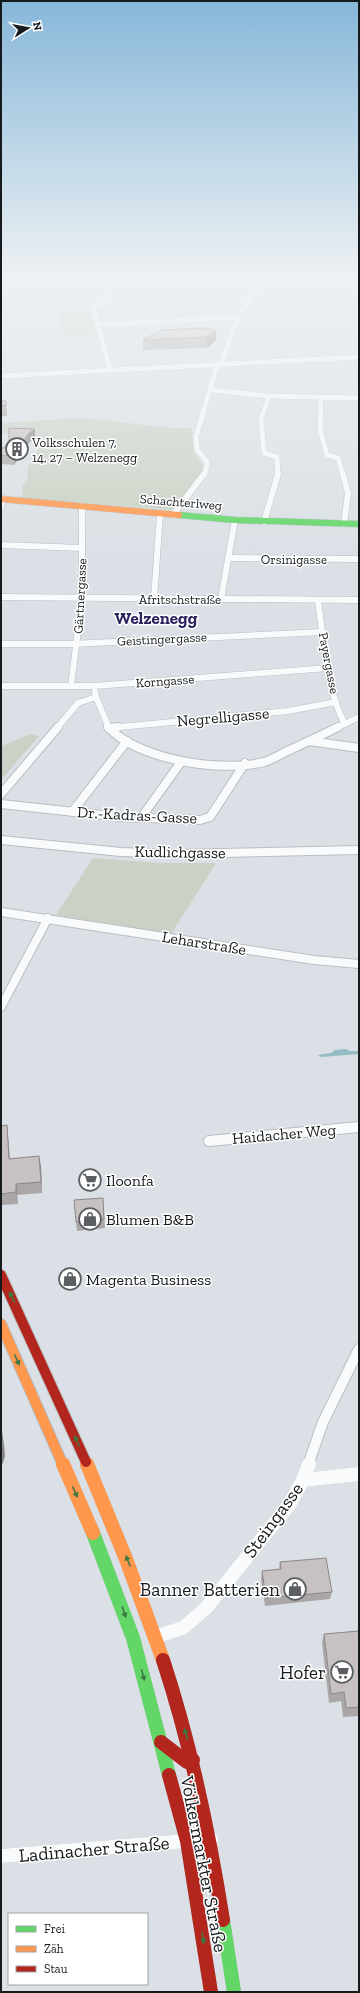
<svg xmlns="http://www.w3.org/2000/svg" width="360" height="1993" font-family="'Zilla Slab',serif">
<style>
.green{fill:#c9d2c4}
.water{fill:#95bbc3}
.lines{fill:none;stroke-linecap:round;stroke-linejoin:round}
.street-far4-casing{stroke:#b9bec2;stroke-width:5.5}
.street-far3-casing{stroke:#b9bec2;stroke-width:7}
.street-far2-casing{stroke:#b9bec2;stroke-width:10}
.street-far1-casing{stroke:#b9bec2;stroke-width:12}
.street-casing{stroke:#b9bec2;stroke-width:14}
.fast-far1-casing{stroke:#b9bec2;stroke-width:7}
.fast-casing{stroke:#b9bec2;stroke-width:14}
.slow-far2-casing{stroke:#b9bec2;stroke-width:7}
.slow-far1-casing{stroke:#b9bec2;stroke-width:12}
.slow-casing{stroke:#b9bec2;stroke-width:14}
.jam-far1-casing{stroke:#b9bec2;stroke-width:12}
.jam-casing{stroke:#b9bec2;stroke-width:14}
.street-far4{stroke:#f9fafb;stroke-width:5}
.street-far3{stroke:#f9fafb;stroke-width:6}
.street-far2{stroke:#f9fafb;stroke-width:8}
.street-far1{stroke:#f9fafb;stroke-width:10}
.street{stroke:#f9fafb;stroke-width:14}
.fast-far1{stroke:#63d668;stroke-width:6}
.fast{stroke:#63d668;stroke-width:14}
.slow-far2{stroke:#ff974d;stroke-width:6}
.slow-far1{stroke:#ff974d;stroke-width:10}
.slow{stroke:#ff974d;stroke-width:14}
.jam-far1{stroke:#b3261e;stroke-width:10}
.jam{stroke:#b3261e;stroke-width:14}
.wall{fill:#aba6a7}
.shaded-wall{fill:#8b8788}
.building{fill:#c7c1c2;stroke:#8b8788}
.oneway{fill:#3d7842}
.labels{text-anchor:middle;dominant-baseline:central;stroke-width:3;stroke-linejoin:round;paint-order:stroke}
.far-poi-label{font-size:13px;fill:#171a1d;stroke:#fff;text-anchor:start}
.far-street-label{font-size:13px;fill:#171a1d;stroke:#fff}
.street-label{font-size:16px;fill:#171a1d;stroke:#fff}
.poi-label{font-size:16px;fill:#171a1d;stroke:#fff;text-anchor:start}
.far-district-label{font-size:17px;font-weight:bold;fill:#2b245f;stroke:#fff}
.near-street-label{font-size:19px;fill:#171a1d;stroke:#fff}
.near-poi-label{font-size:19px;fill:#171a1d;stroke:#fff;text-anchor:end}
</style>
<rect width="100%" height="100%" fill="#dae0e5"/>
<g class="green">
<path d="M93,309L99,333L64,335L59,311Z"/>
<path d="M78,418C117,419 152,429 191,428L194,453L203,465L200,476L175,510L22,498L23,484L27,482L28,467L45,438L1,433V423Z"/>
<path d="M31,734L39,736L1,780V746Z"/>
<path d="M93,858L160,863H216L171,934L56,915Z"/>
</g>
<path class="water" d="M346,1049L350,1051H359V1054L321,1057L318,1055L331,1053L335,1050Z"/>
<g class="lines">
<g class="street-far4-casing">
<g id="street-far4">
<path d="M105,277L110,297L93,309L110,369"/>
<path d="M140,277L158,282L206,279L216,281L261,279"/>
<path d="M105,278L119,277"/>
<path d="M97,325L238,317"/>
<path d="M1,376L359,357"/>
<path d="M211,390L269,396L359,398"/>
<path d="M269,396L261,419L264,453L277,457L278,475"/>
<path d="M321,398L320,429L327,455L338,458L343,475"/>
<path d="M203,475L206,471L207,462L197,449L196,437L216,369L222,361L238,317L263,277"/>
</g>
</g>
<g class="street-far3-casing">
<g id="street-far3">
<path d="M343,474L348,493L344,524"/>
<path d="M1,507L3,499"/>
<path d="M173,515L204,474"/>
<path d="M264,522L278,474"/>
<path d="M1,545L82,548"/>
<path d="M228,558L359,559"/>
<path d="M1,597L359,600"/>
<path d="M154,599L160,514"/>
<path d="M221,599L235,520"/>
<path d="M318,600C323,636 327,693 345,724"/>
<path d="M1,644H71L323,632"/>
<path d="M1,686H94L328,668"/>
<path d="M71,686L82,598V506"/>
<path d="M96,697L109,728"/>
<path d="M57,728L78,703L96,697L95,691"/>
<path d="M109,728L288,711L336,702"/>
<path d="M336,728L359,717"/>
</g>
</g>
<g class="street-far2-casing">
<g id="street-far2">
<path d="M108,727C139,760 221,773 264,762C274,759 284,752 294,748C309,741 324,734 338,727"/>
<path d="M109,728L118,727"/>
<path d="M309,741L359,748"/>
<path d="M1,794L58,727"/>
<path d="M1,804L121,817L200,820L210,817L245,763"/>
<path d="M72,812L127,741"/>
<path d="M141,818L181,762"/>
<path d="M1,840L121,852L178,854L359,850"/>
<path d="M1,912L314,960L359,964"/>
<path d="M1,1007L48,918"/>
</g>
</g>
<g class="street-far1-casing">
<g id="street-far1">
<path d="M209,1141L359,1127"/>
<path d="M308,1465L323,1422L359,1349"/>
</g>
</g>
<g class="street-casing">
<g id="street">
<path d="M303,1480L359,1474"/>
<path d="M157,1636L183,1628L206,1608L289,1505L303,1480L309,1464"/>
<path d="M1,1856L211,1839"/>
</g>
</g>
<g class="fast-far1-casing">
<path id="fast-far1" d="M179,515L235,520L359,524"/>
</g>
<g class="fast-casing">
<g id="fast">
<path d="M93,1533L133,1638L169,1775"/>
<path d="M223,1920L234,1992"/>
</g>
</g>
<g class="slow-far2-casing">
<path id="slow-far2" d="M1,499L179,515"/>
</g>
<g class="slow-far1-casing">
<g id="slow-far1">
<path d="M1,1324L63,1465"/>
<path d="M86,1462L87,1465"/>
</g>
</g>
<g class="slow-casing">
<g id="slow">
<path d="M63,1464L93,1533"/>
<path d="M87,1464L126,1559L163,1660"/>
</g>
</g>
<g class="jam-far1-casing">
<path id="jam-far1" d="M1,1275L86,1462"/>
</g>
<g class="jam-casing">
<g id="jam">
<path d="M163,1660C191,1745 209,1832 223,1920"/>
<path d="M161,1742L187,1762L193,1760"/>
<path d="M169,1775L187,1841L211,1992"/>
</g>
</g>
<use href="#street-far4" class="street-far4"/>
<use href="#street-far3" class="street-far3"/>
<use href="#street-far2" class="street-far2"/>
<use href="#street-far1" class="street-far1"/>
<use href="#street" class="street"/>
<use href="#fast-far1" class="fast-far1"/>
<use href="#fast" class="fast"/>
<use href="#slow-far2" class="slow-far2"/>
<use href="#slow-far1" class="slow-far1"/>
<use href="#slow" class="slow"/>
<use href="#jam-far1" class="jam-far1"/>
<use href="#jam" class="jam"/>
</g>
<g class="wall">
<path d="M216,330V340L207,348L143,350V340Z"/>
<path d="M1,401H6L7,416H1Z"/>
<path d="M35,437L29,443L14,465L1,464V448H4Z"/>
<path d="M7,1125L8,1137L10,1159L39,1156L41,1167L42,1193L17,1195L18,1204L1,1205V1126Z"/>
<path d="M103,1198L105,1228L77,1231L76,1222Z"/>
<path d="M280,1562L332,1592L330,1599L265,1606L261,1579L262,1571L279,1570Z"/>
<path d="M359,1631V1716L343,1717L341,1701L329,1703L322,1643L324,1634Z"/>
</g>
<g class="shaded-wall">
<path d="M216,330V340L207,348V337Z"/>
<path d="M35,429V437L29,443L14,465V457L28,434Z"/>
<path d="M7,1125L8,1137L10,1170L9,1159Z"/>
<path d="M39,1156L41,1167L42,1193L41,1182Z"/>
<path d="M16,1184L17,1195L18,1204L16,1192Z"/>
<path d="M2,1434L4,1444L5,1456L3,1463L1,1465V1451Z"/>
</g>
<g class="building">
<path d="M203,328L216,330L207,337L143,340L161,330Z"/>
<path d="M1,401H6V405L1,406Z"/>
<path d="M9,428L35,429L28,434L14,457L1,455V448H4L9,440Z"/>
<path d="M7,1125L9,1159L39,1156L41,1182L16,1184V1192L1,1194V1126Z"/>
<path d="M103,1198L104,1219L76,1222L74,1200Z"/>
<path d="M1,1430L2,1434L3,1445L1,1451Z"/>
<path d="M326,1558L332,1592L266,1598L262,1571L281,1569L280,1562Z"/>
<path d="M359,1631V1707L346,1708L344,1692L331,1694L324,1634Z"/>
</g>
<defs><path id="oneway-solid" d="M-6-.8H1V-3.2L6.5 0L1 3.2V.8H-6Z"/></defs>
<g class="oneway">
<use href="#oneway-solid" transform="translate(12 1297) rotate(-117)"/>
<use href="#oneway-solid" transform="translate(17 1360) rotate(66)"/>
<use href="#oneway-solid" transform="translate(77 1441) rotate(-114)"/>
<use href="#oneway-solid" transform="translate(75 1492) rotate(66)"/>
<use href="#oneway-solid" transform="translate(128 1561) rotate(-112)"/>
<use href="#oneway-solid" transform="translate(124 1612) rotate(71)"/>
<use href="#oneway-solid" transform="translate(143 1675) rotate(75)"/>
<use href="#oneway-solid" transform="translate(186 1734) rotate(-106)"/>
<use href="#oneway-solid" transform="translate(203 1938) rotate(80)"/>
</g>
<linearGradient id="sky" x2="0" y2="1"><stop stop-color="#87b7d9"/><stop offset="0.5" stop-color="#eef1f3"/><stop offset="1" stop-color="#eef1f3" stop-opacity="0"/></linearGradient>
<rect width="360" height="556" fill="url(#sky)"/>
<defs>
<g id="building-ring" transform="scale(1.15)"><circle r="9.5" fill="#fff" stroke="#5b5f63" stroke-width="1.5"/><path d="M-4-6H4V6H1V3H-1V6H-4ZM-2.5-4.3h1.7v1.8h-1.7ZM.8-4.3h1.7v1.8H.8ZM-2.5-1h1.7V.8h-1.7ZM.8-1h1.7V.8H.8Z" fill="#5b5f63"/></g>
<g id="supermarket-ring" transform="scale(1.15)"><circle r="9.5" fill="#fff" stroke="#5b5f63" stroke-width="1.5"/><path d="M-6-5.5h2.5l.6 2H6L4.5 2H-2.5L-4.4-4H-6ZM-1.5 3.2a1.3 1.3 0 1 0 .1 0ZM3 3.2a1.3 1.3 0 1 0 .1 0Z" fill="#5b5f63"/></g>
<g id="shop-ring" transform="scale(1.15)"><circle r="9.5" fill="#fff" stroke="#5b5f63" stroke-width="1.5"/><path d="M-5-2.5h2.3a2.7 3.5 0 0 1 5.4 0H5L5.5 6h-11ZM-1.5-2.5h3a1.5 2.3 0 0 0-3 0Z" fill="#5b5f63"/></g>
</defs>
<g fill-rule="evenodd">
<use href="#building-ring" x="17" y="449"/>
<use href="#supermarket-ring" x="90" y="1180"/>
<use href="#shop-ring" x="90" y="1219"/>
<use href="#shop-ring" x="70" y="1279"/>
<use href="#shop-ring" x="295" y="1589"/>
<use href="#supermarket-ring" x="342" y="1672"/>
</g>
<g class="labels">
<g class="far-poi-label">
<text x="32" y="442">Volksschulen 7,<tspan x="32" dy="15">14, 27 – Welzenegg</tspan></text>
</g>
<g class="far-street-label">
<text transform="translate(181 502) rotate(5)">Schachterlweg</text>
<text x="294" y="559">Orsinigasse</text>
<text transform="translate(80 596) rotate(-87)">Gärtnergasse</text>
<text x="180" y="599">Afritschstraße</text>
<text transform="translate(162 639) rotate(-3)">Geistingergasse</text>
<text transform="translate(329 663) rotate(79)">Payergasse</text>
<text transform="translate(165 681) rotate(-4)">Korngasse</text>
</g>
<g class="street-label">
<text transform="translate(223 717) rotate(-5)">Negrelligasse</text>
<text transform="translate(137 815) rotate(3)">Dr.-Kadras-Gasse</text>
<text transform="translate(180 852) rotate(1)">Kudlichgasse</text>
<text transform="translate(204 943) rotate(9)">Leharstraße</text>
<text transform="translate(284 1134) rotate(-5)">Haidacher Weg</text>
</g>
<g class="poi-label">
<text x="106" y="1180">Iloonfa</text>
<text x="106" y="1219">Blumen B&amp;B</text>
<text x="86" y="1279">Magenta Business</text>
</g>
<g class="far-district-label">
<text x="156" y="618">Welzenegg</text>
</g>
<g class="near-street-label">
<text transform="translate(273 1520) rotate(-54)">Steingasse</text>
<text transform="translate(94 1849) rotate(-5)">Ladinacher Straße</text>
<text transform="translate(204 1864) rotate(79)">Völkermarkter Straße</text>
</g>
<g class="near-poi-label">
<text x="280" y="1589">Banner Batterien</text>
<text x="326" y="1672">Hofer</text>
</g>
</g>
<rect width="360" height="1993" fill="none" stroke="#171a1d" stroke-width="4"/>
<rect x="8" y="1913" width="140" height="72" fill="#ffffff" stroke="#a2a3a5"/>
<rect x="16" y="1926" width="20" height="6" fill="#63d668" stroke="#a2a3a5"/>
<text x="44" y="1933" font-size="12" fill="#171a1d">Frei</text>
<rect x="16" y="1946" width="20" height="6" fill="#ff974d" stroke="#a2a3a5"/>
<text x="44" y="1953" font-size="12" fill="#171a1d">Zäh</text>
<rect x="16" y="1966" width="20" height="6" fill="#b3261e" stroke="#a2a3a5"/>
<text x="44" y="1973" font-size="12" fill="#171a1d">Stau</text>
<g transform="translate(28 28) rotate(79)" stroke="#ffffff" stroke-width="3" paint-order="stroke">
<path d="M0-3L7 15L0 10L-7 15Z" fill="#171a1d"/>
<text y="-6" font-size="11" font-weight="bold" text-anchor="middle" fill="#171a1d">N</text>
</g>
</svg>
